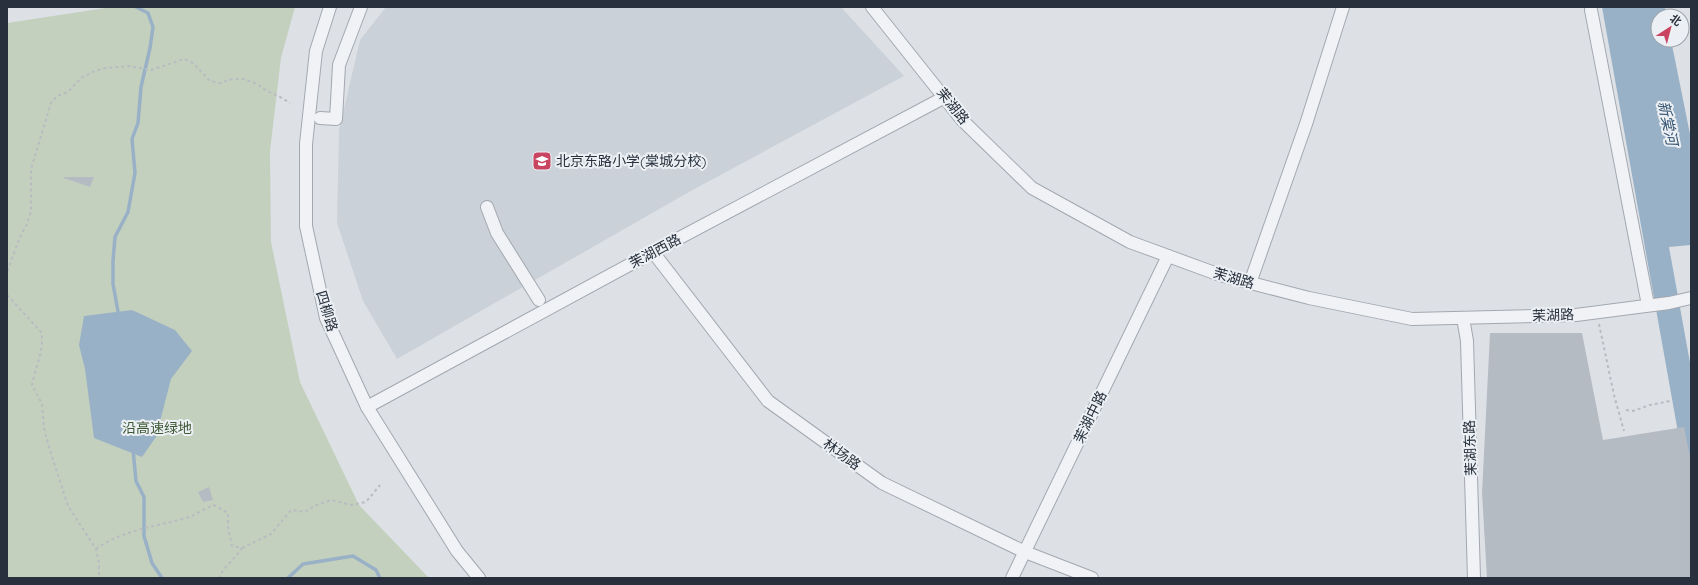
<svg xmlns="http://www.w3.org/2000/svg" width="1698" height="585" font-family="Quicksand,'Noto Sans SC',sans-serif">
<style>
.built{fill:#cbd1d8}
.green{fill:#c4d0be}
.water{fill:#99b1c6}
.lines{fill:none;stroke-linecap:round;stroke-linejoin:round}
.stream{stroke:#99b1c6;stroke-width:3.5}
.building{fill:#b5bbc3}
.minor-casing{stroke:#a3a8b0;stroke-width:14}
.path{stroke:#b8bcc1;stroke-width:2;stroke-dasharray:3 3;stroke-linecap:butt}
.minor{stroke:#f0f2f5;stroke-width:12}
.labels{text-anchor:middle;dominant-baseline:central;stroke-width:4;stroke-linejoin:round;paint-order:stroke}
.street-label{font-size:14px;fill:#27303c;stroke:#ecf0f4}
.poi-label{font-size:14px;fill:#27303c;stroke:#ecf0f4;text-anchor:start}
.park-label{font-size:14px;fill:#3e5835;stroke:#ecf0f4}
.water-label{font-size:15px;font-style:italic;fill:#33516f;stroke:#ecf0f4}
</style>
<rect width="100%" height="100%" fill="#dde1e6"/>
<path class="built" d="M386,7H841L904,76L689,192L397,359L363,301L337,223L339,130L360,40Z"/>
<path class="green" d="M112,7H295L281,58L270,151L271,242L300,382L359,505L429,578H7V23Z"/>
<g class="water">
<path d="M1602,7H1665L1666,16H1658V40H1671L1691,139V245L1669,247L1691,368V492L1679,438Z"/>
<path d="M132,310L175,330L192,351L171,379L156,437L142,457L94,438L85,369L79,345L84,316Z"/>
</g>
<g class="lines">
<g class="stream">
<path d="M119,317L113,284V261L115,237L128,212L135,173L132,139L138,123L141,87L150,48L153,27L148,13L136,7"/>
<path d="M133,449L136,481L144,497V536L152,563L162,578"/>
<path d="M288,578L303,564L353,556L376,570L380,578"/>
</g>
</g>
<g class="building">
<path d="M64,177H94L90,187L64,178Z"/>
<path d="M1490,333H1582L1603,440L1684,427L1691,462V578H1487L1482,493Z"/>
<path d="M209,487L213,500L203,502L198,492Z"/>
</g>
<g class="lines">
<g class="minor-casing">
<g id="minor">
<path d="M330,7L316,51L306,144V226L326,318L367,407L457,551L479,578"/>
<path d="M872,7L962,120L1032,188L1130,242L1220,275L1309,298L1412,319L1576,315L1669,303L1691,298"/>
<path d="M1591,10L1648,305"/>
<path d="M320,118L336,119L339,65L361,7"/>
<path d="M487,207L497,233L539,300"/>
<path d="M653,252L768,401L882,483L1025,552L1092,578"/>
<path d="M1250,283L1306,124L1343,7"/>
<path d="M1463,318L1467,341L1474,578"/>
<path d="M367,407L653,252L945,97"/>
<path d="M1012,578L1168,256"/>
</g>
</g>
<g class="path">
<path d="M7,277L8,269L21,235L27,224L31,211V169L51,103L57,96L68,92L81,78L95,71L105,68L129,66L151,70L184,59L193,63L210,81L220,83L232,79H244L257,84L267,91L282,98L290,103"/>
<path d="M7,295L41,332C45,349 35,368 32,385L42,404L44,428L49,447L68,506L96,549L99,563V578"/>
<path d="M1599,324L1614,395L1624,431"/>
<path d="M1626,410L1633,411L1650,405L1670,401"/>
<path d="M242,548L271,534L291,510L305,512L316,505L331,500L351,505L366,502L380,485"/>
<path d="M96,549C123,529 157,527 189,517C197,514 205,508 214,505L228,513V526L232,546L242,548C235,559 224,566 219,578"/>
</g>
<use href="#minor" class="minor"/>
</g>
<defs>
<g id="school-square" transform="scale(1)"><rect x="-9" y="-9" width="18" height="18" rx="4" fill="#c94460" stroke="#ecf0f4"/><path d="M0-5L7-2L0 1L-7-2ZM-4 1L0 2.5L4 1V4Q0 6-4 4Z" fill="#fff"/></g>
</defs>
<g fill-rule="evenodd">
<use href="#school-square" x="542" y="161"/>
</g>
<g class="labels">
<g class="street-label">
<text transform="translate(953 106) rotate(51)">茉湖路</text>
<text transform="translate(655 251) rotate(-28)">茉湖西路</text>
<text transform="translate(1234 278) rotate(16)">茉湖路</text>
<text transform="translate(327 311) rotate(73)">四柳路</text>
<text transform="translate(1553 315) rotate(-2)">茉湖路</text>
<text transform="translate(1090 417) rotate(-64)">茉湖中路</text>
<text transform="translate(1470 448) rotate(-92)">茉湖东路</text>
<text transform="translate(842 454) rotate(36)">林场路</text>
</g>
<g class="poi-label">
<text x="556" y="161">北京东路小学(棠城分校)</text>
</g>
<g class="park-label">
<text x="157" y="428">沿高速绿地</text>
</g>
<g class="water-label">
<text transform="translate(1668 123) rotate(78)">新棠河</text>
</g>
</g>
<rect width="1698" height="585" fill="none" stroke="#27303c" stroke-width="16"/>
<g transform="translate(1670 28) rotate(36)"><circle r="19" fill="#ecf0f4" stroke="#9da3aa"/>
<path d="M0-3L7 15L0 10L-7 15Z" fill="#c94460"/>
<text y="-6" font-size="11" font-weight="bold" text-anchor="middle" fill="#27303c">北</text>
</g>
</svg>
